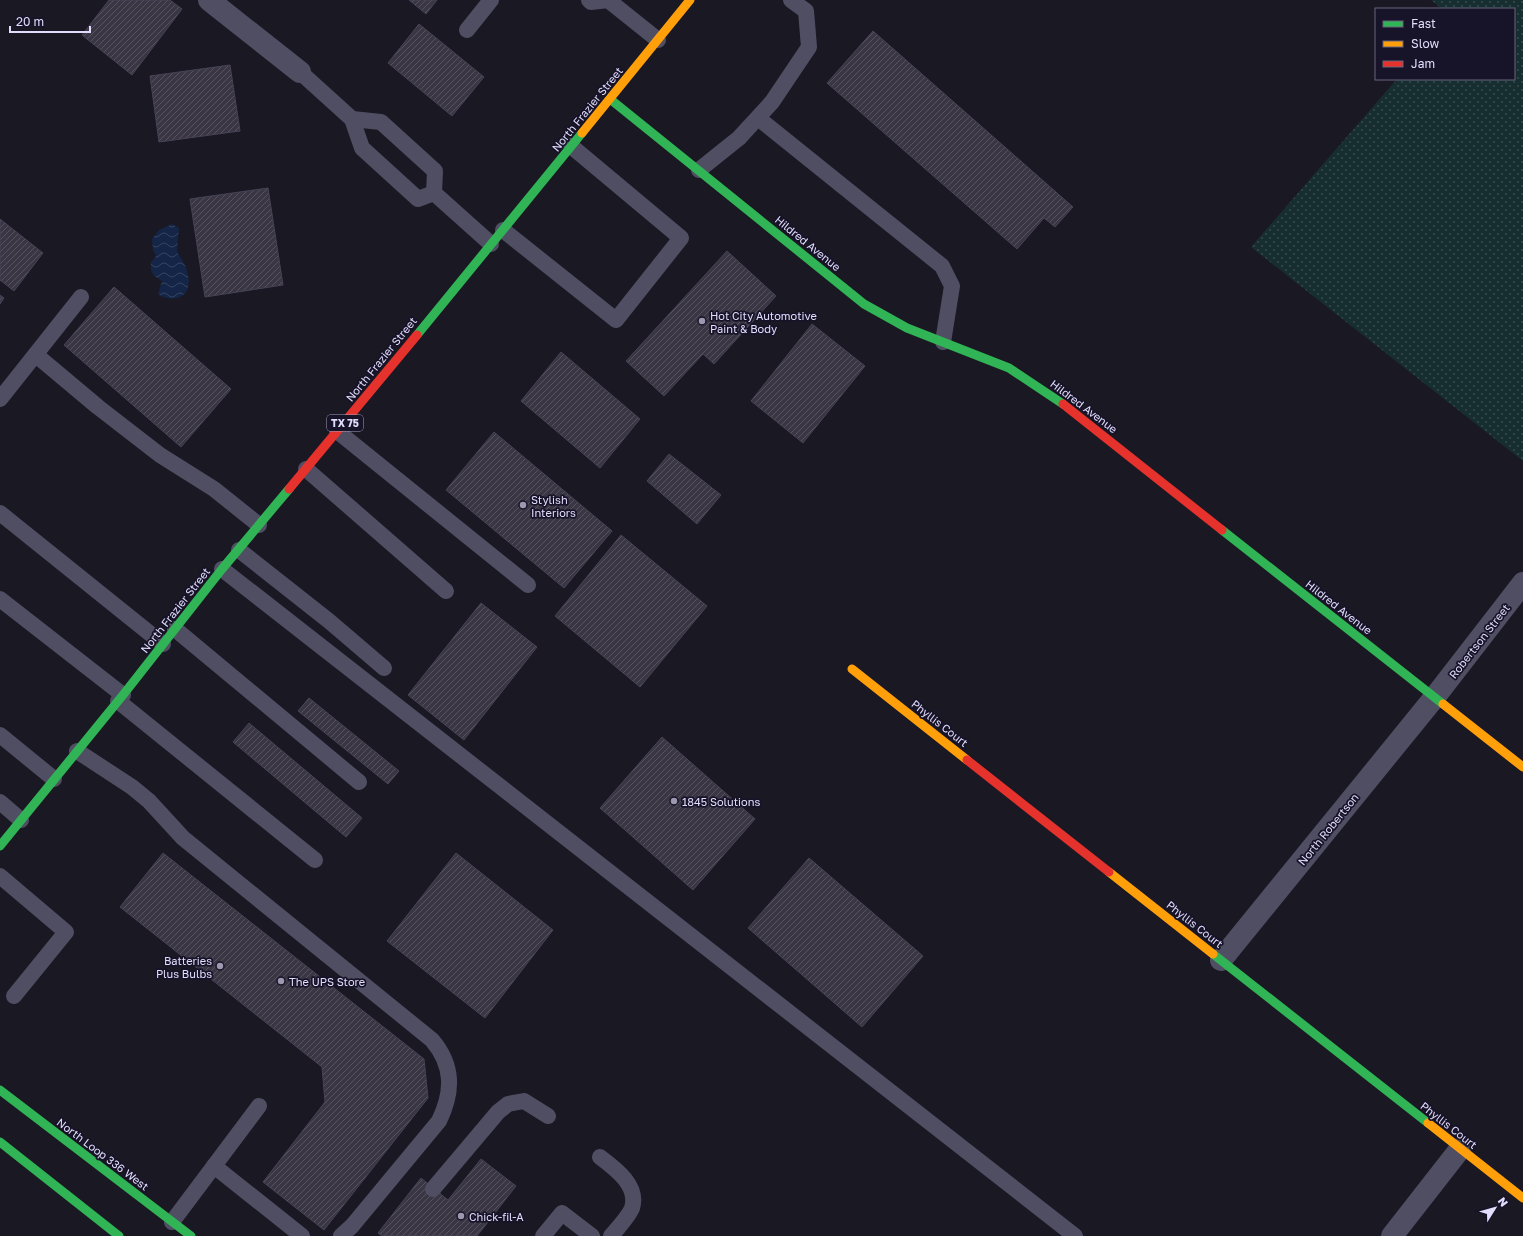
<svg xmlns="http://www.w3.org/2000/svg" width="1523" height="1236" font-family="'Golos Text',sans-serif">
<style>
.grass{fill:url(#grass-dots)}
.water{fill:url(#water-waves)}
.building{fill:url(#building-hatch);stroke:#474356}
.lines{fill:none;stroke-linecap:round;stroke-linejoin:round}
.lane{stroke:#504e63;stroke-width:16}
.street{stroke:#504e63;stroke-width:22}
.fast{stroke:#30b455;stroke-width:9}
.slow{stroke:#ff9f0a;stroke-width:9}
.jam{stroke:#e5322d;stroke-width:9}
.poi-dot{fill:#9c98b0;stroke:#171328;stroke-width:1.5}
.labels{text-anchor:middle;dominant-baseline:central;stroke-width:3.5;stroke-linejoin:round;paint-order:stroke}
.shield{fill:#171328;stroke:#a5a0bc;stroke-width:1}
.shield-label{font-size:10px;font-weight:bold;fill:#e2ddfc}
.street-label{font-size:11px;fill:#e2ddfc;stroke:#171328}
.poi-label{font-size:11px;fill:#e2ddfc;stroke:#171328;text-anchor:start}
</style>
<defs>
<pattern id="grass-dots" width="8" height="8" patternUnits="userSpaceOnUse"><rect width="8" height="8" fill="#172e30"/><path d="M2 2h.1M6 6h.1" fill="none" stroke="#384c4f" stroke-width="1.8" stroke-linecap="round"/></pattern>
<pattern id="water-waves" width="16" height="10" patternUnits="userSpaceOnUse"><rect width="16" height="10" fill="#142547"/><path d="M0 5q4-4 8 0t8 0" fill="none" stroke="#364462"/></pattern>
<pattern id="building-hatch" width="6" height="6" patternUnits="userSpaceOnUse"><rect width="6" height="6" fill="#3a3644"/><path d="M-1 1l2-2M0 6l6-6M5 7l2-2" fill="none" stroke="#565360"/></pattern>
</defs>
<rect width="100%" height="100%" fill="#1a1823"/>
<path class="grass" d="M1431,0H1523V461L1251,247L1397,79H1514V9H1442Z"/>
<path class="water" d="M172,224L179,228L177,252C184,261 191,275 188,287C185,301 167,301 158,294L162,281C152,275 150,273 151,262L156,256L153,250L152,239L159,230Z"/>
<g class="building">
<path d="M109,0H170L182,9L132,75L82,35Z"/>
<path d="M409,0H437L426,14Z"/>
<path d="M419,24L484,77L452,116L388,63Z"/>
<path d="M873,31L1073,207L1055,227L1044,218L1017,249L827,83Z"/>
<path d="M230,65L240,131L159,142L150,76Z"/>
<path d="M268,188L283,285L205,297L190,199Z"/>
<path d="M0,219L43,253L14,291L0,280Z"/>
<path d="M727,251L776,296L714,364L703,354L664,396L626,361Z"/>
<path d="M114,287L231,389L181,447L64,345Z"/>
<path d="M0,295L4,298L0,304Z"/>
<path d="M812,324L865,366L803,443L751,401Z"/>
<path d="M561,352L640,419L600,468L521,401Z"/>
<path d="M494,432L612,531L564,588L446,490Z"/>
<path d="M669,454L721,495L697,524L647,481Z"/>
<path d="M621,535L707,606L640,687L555,616Z"/>
<path d="M481,603L537,647L464,740L408,695Z"/>
<path d="M309,698L399,771L388,784L298,711Z"/>
<path d="M249,723L362,818L346,837L233,742Z"/>
<path d="M662,737L755,819L693,890L600,808Z"/>
<path d="M163,853L424,1059L428,1098L324,1230L263,1182L325,1102L322,1067L120,907Z"/>
<path d="M456,853L553,930L485,1018L387,941Z"/>
<path d="M809,858L923,956L862,1027L748,928Z"/>
<path d="M481,1159L516,1186L477,1236H382L378,1233L421,1178L448,1200Z"/>
</g>
<g class="lines">
<g class="lane">
<path d="M589,0L591,2L608,0"/>
<path d="M608,0L658,40"/>
<path d="M467,30L491,0"/>
<path d="M300,72L352,119L362,148L418,199L434,193"/>
<path d="M758,118L942,266L952,286L943,342"/>
<path d="M352,119L381,122L435,171L434,193L491,244"/>
<path d="M699,170L739,138L772,102L809,47L806,11L791,0"/>
<path d="M503,230L616,320L681,238L571,146"/>
<path d="M36,355L98,407L160,455L214,489L259,525"/>
<path d="M0,399L81,297"/>
<path d="M337,431L528,585"/>
<path d="M306,469L446,591"/>
<path d="M0,513L163,644"/>
<path d="M239,550L329,621L384,668"/>
<path d="M222,569L1075,1236"/>
<path d="M0,599L123,695"/>
<path d="M175,629L359,782"/>
<path d="M118,701L315,860"/>
<path d="M0,735L54,779"/>
<path d="M77,751L132,787L149,801L183,838L432,1040C454,1066 453,1092 439,1121L352,1226L341,1236"/>
<path d="M0,802L21,820"/>
<path d="M0,876L66,932L14,996"/>
<path d="M600,1157C616,1169 639,1186 632,1208C629,1216 617,1229 611,1236"/>
<path d="M214,1166L302,1236"/>
<path d="M433,1189L498,1112L508,1104L524,1101L548,1116"/>
<path d="M172,1222L259,1106"/>
<path d="M543,1236L562,1213L592,1236"/>
</g>
<g class="street">
<path d="M209,0L300,72"/>
<path d="M1221,960L1434,698L1523,583"/>
<path d="M1392,1236L1460,1149"/>
</g>
<g class="fast">
<path d="M610,99L864,304L907,328L1009,368L1063,404"/>
<path d="M417,335L582,133"/>
<path d="M1222,530L1443,704"/>
<path d="M0,846L123,695L222,569L289,489"/>
<path d="M1213,954L1428,1123"/>
<path d="M0,1090L191,1236"/>
<path d="M0,1142L119,1236"/>
</g>
<g class="slow">
<path d="M582,133L690,0"/>
<path d="M852,669L967,760"/>
<path d="M1443,704L1523,767"/>
<path d="M1109,872L1213,954"/>
<path d="M1428,1123L1523,1198"/>
</g>
<g class="jam">
<path d="M1063,404L1222,530"/>
<path d="M289,489L417,335"/>
<path d="M967,760L1109,872"/>
</g>
</g>
<g class="poi-dot">
<circle cx="702" cy="321" r="4"/>
<circle cx="523" cy="505" r="4"/>
<circle cx="674" cy="801" r="4"/>
<circle cx="220" cy="966" r="4"/>
<circle cx="281" cy="981" r="4"/>
<circle cx="461" cy="1216" r="4"/>
</g>
<g class="labels">
<rect class="shield" x="327" y="415" width="36" height="16" rx="3"/>
<g class="shield-label">
<text x="345" y="423">TX 75</text>
</g>
<g class="street-label">
<text transform="translate(587 109) rotate(-51)">North Frazier Street</text>
<text transform="translate(808 243) rotate(39)">Hildred Avenue</text>
<text transform="translate(381 359) rotate(-51)">North Frazier Street</text>
<text transform="translate(1084 406) rotate(37)">Hildred Avenue</text>
<text transform="translate(1339 607) rotate(38)">Hildred Avenue</text>
<text transform="translate(175 610) rotate(-52)">North Frazier Street</text>
<text transform="translate(1479 641) rotate(-52)">Robertson Street</text>
<text transform="translate(940 723) rotate(38)">Phyllis Court</text>
<text transform="translate(1328 829) rotate(-51)">North Robertson</text>
<text transform="translate(1195 924) rotate(38)">Phyllis Court</text>
<text transform="translate(1449 1125) rotate(38)">Phyllis Court</text>
<text transform="translate(103 1154) rotate(37)">North Loop 336 West</text>
</g>
<g class="poi-label">
<text x="710" y="315">Hot City Automotive<tspan x="710" dy="13">Paint &amp; Body</tspan></text>
<text x="531" y="499">Stylish<tspan x="531" dy="13">Interiors</tspan></text>
<text x="682" y="801">1845 Solutions</text>
<text x="212" y="960" text-anchor="end">Batteries<tspan x="212" dy="13">Plus Bulbs</tspan></text>
<text x="289" y="981">The UPS Store</text>
<text x="469" y="1216">Chick-fil-A</text>
</g>
</g>
<rect x="1375" y="8" width="140" height="72" fill="#171328" stroke="#68647d"/>
<rect x="1383" y="21" width="20" height="6" fill="#30b455" stroke="#68647d"/>
<text x="1411" y="28" font-size="12" fill="#e2ddfc">Fast</text>
<rect x="1383" y="41" width="20" height="6" fill="#ff9f0a" stroke="#68647d"/>
<text x="1411" y="48" font-size="12" fill="#e2ddfc">Slow</text>
<rect x="1383" y="61" width="20" height="6" fill="#e5322d" stroke="#68647d"/>
<text x="1411" y="68" font-size="12" fill="#e2ddfc">Jam</text>
<g transform="translate(1495 1208) rotate(53)" stroke="#171328" stroke-width="3" paint-order="stroke">
<path d="M0-3L7 15L0 10L-7 15Z" fill="#e2ddfc"/>
<text y="-6" font-size="11" font-weight="bold" text-anchor="middle" fill="#e2ddfc">N</text>
</g>
<path d="M10 26v6h80v-6" fill="none" stroke="#e2ddfc" stroke-width="2"/>
<text x="16" y="26" font-size="12" fill="#e2ddfc" stroke="#171328" stroke-width="3" paint-order="stroke">20 m</text>
</svg>
